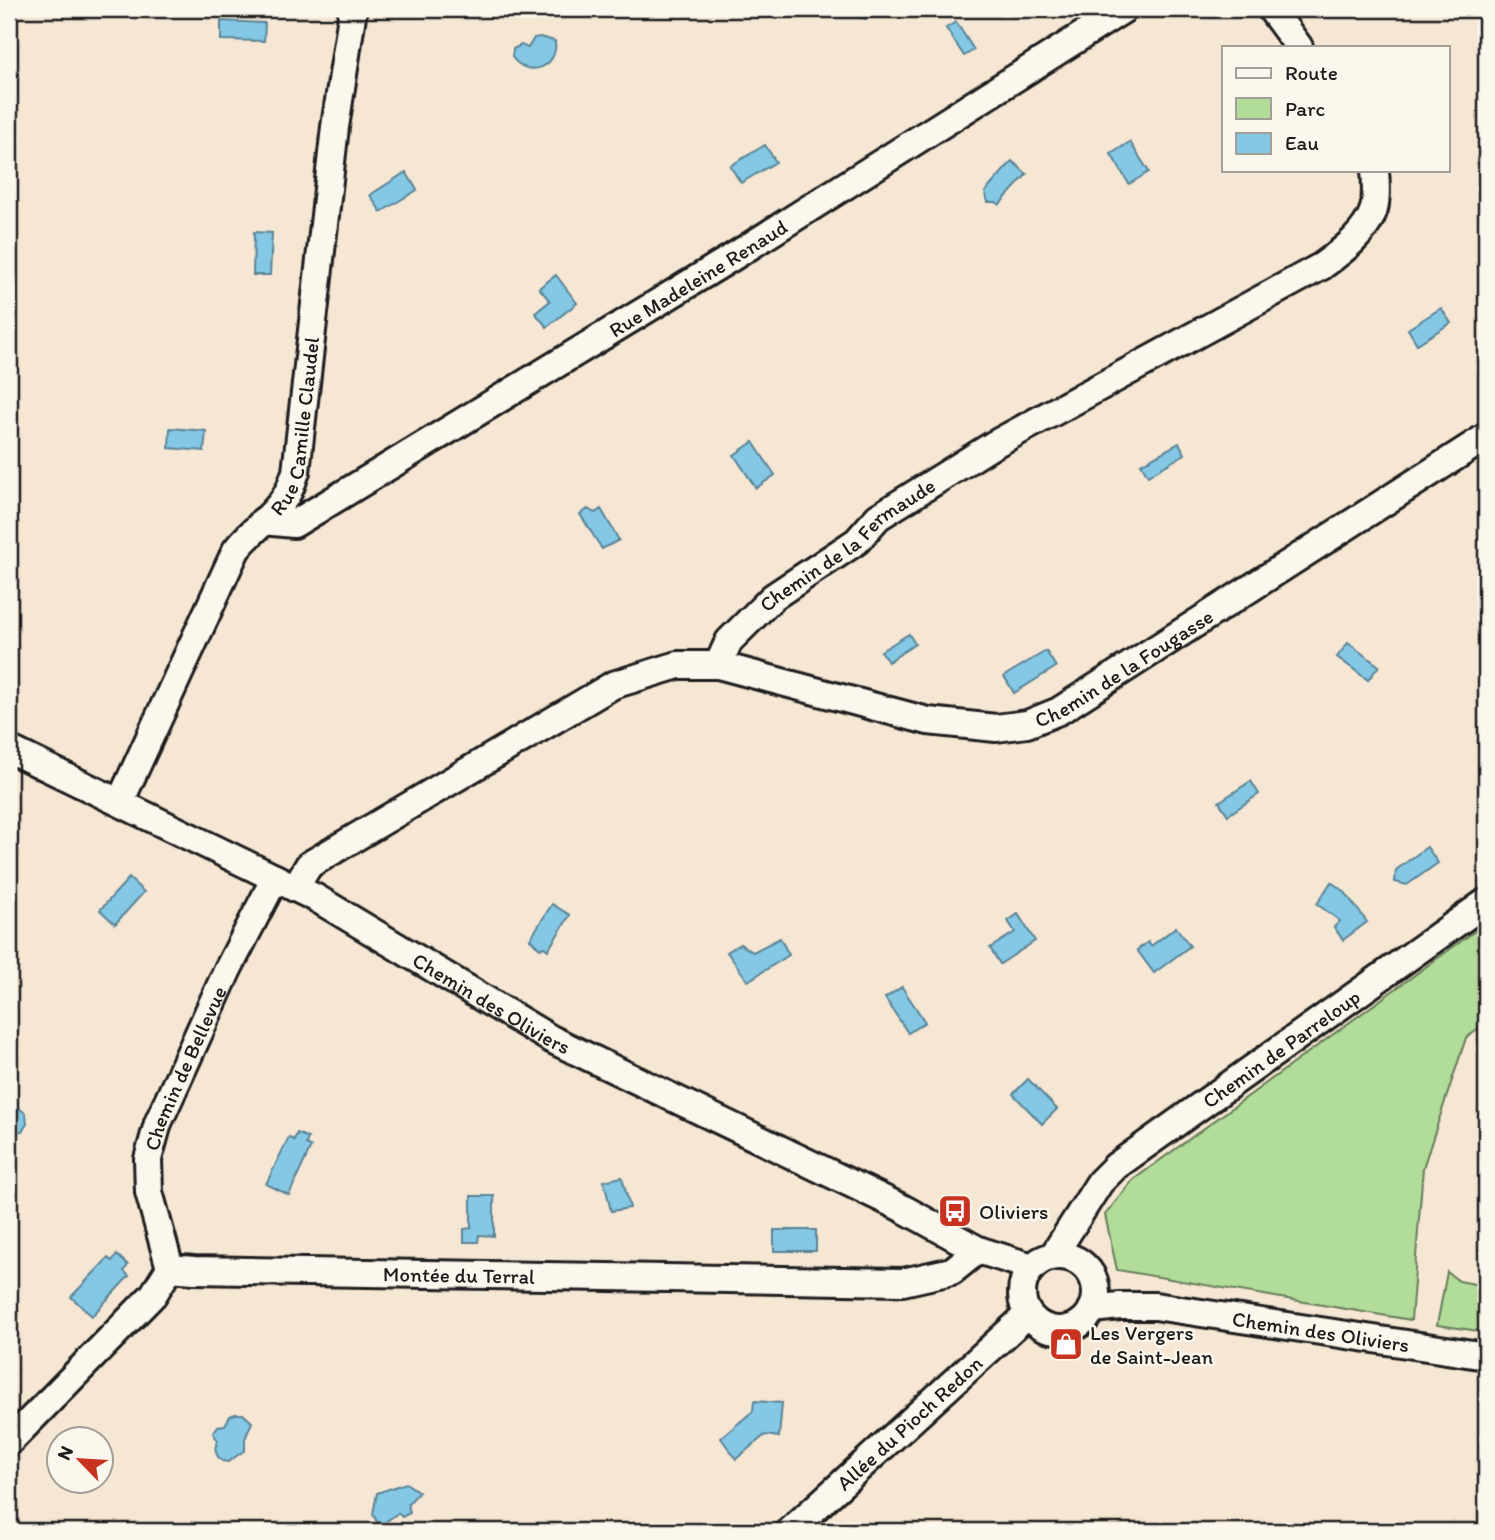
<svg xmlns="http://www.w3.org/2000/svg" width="1495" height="1540" font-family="Itim,sans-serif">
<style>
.green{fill:#b1dc99;stroke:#667c5a;stroke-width:2}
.water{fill:#84c8e5;stroke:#5a8395;stroke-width:2}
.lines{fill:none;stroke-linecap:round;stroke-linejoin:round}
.street-casing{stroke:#1c1c1c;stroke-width:32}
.street{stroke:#fbf7ec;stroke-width:26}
.labels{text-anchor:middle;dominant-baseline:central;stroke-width:5;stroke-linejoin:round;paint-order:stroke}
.street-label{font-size:21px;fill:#1c1c1c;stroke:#fbf7ec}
.poi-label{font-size:21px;fill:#1c1c1c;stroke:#fbf7ec;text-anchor:start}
</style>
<rect width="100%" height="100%" fill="#f6e7d4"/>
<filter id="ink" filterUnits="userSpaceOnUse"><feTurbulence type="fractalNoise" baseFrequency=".0143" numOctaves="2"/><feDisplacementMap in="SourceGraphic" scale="14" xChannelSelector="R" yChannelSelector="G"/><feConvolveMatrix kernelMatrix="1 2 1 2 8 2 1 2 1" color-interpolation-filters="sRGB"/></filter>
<g filter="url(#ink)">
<g class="green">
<path d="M1486,923V1024L1466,1038L1423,1168L1411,1320L1117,1270L1105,1215L1133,1180Z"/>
<path d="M1447,1272L1459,1281L1486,1286V1332L1437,1325Z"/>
</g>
<g class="water">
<path d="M839,9H868L866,19L843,13Z"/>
<path d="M221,21L265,23L264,41L221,40Z"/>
<path d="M956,22L974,50L964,56L946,28Z"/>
<path d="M540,37L555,41C559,68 527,79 512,57L513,49L521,45L528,48L534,38Z"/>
<path d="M1130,142L1149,172L1129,184L1111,154Z"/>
<path d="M765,145L776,162L741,183L730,166Z"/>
<path d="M1012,161L1027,174L999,205L996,202H988L985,192Z"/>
<path d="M406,172L417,190L381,212L370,195Z"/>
<path d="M254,232L272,233L270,275H253Z"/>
<path d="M556,275L577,303L547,327L535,313L550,301L539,288Z"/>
<path d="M1441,308L1451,323L1417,344L1408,329Z"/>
<path d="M170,428L206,431L204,451L169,448Z"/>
<path d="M753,442L775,475L756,488L734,455Z"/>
<path d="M1179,443L1185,454L1148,476L1141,464Z"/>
<path d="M588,509L595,513L601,509L619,540L602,549L580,514Z"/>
<path d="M909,634L915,644L888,662L881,651Z"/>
<path d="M1348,643L1379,666L1368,680L1337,657Z"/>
<path d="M1046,651L1056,667L1014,693L1004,676Z"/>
<path d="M1251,781L1259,794L1228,815L1219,802Z"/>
<path d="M1427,847L1438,863L1407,885L1395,882L1396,870Z"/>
<path d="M129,878L144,892L115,924L100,910Z"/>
<path d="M1331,882L1344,891L1367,922L1343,940L1334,927L1340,921L1317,904Z"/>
<path d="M552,904L570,915L548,950L544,947L540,949L530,939Z"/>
<path d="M1018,914L1035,941L1000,964L990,948L1015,932L1008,921Z"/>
<path d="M1176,927L1190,946L1154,973L1137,950L1148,942L1151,946Z"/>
<path d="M780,938L789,955L748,981L727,952L740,944L753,952Z"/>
<path d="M902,987L925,1022L908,1033L885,998Z"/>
<path d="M1028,1079L1057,1109L1042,1124L1013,1094Z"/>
<path d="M9,1107L19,1108L26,1114L27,1124L22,1131L9,1132Z"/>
<path d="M297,1133L308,1138L306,1144L311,1147L289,1195L266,1184L289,1137L294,1140Z"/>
<path d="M622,1177L630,1208L611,1211L604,1181Z"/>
<path d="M471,1196H494V1236L479,1235L478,1242H464V1229L471,1228Z"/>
<rect x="774" y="1230" width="42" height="21"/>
<path d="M117,1255L128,1265L124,1271L129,1276L92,1316L71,1297L108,1258L112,1261Z"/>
<path d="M754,1401L782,1403L779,1437L765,1435L736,1459L721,1438L753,1411Z"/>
<path d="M235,1414H243L252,1422L245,1439V1450L228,1462L222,1461C216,1456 213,1448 218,1441L213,1433L218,1426L225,1425L230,1416Z"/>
<path d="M406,1483L419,1492L408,1504L410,1513L402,1517L398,1513L384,1523L377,1522L373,1514L377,1493Z"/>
</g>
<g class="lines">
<g class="street-casing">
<g id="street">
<path d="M1271,9L1299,47"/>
<path id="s1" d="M263,521L294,524L731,258L1124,9"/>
<path id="s2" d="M718,665L928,721L996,728L1027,724L1059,711L1486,437"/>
<path id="s3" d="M9,749L316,898L551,1039L902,1208L978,1250L1032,1267"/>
<path id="s4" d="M120,802L236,550C251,530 275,516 287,494C291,488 293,479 296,472L335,127L353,9"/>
<path id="s5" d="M295,888L309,865L613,685L678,665H718L729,641L773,597L857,541L878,517L993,445L1322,266C1341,252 1367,233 1374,209C1377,197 1376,182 1375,170"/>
<path id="s6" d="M1053,1256L1100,1182L1116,1166L1486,902"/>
<circle cx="1059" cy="1293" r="37"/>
<path id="s7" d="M170,1268L194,1270L903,1282L952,1271L978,1250"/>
<path id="s8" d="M170,1268L149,1192L148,1159L158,1123L228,969L275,878"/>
<path id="s9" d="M1092,1309L1120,1306H1155L1486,1356"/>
<path d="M9,1442L153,1295L170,1268"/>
<path id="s10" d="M790,1531L1028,1314"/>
</g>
</g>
<use href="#street" class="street"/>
</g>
</g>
<defs>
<g id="bus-square" transform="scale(1.75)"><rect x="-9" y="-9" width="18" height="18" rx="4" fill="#c8321e" stroke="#fbf7ec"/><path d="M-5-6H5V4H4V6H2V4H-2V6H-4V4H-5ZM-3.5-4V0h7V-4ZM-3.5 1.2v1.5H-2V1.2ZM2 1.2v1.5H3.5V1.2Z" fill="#fff"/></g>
<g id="shop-square" transform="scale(1.75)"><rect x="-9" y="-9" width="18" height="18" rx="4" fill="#c8321e" stroke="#fbf7ec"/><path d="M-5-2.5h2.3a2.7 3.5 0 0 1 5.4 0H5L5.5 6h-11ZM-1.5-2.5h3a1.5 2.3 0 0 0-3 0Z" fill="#fff"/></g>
</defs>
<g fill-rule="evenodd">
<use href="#bus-square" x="955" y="1211"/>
<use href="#shop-square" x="1066" y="1344"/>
</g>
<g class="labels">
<g class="street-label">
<text stroke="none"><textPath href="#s1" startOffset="504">Rue Madeleine Renaud</textPath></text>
<text stroke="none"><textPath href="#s4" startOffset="422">Rue Camille Claudel</textPath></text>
<text stroke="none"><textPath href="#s5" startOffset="668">Chemin de la Fermaude</textPath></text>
<text stroke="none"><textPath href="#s2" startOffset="429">Chemin de la Fougasse</textPath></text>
<text stroke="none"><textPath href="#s3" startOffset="546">Chemin des Oliviers</textPath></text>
<text stroke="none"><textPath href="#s6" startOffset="313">Chemin de Parreloup</textPath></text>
<text stroke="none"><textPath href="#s8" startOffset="210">Chemin de Bellevue</textPath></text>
<text stroke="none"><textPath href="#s7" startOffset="289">Montée du Terral</textPath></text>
<text stroke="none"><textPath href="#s9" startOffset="231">Chemin des Oliviers</textPath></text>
<text stroke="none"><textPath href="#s10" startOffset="161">Allée du Pioch Redon</textPath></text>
</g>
<g class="poi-label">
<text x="979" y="1211">Oliviers</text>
<text x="1090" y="1332">Les Vergers<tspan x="1090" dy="24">de Saint-Jean</tspan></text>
</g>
</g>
<rect width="1495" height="1540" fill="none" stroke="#fbf7ec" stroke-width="35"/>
<rect x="18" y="18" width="1460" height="1505" fill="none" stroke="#1c1c1c" stroke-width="2.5" filter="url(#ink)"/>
<rect x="1222" y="46" width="228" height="126" fill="#fbf7ec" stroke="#a29f99" stroke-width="2"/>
<rect x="1236" y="68" width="35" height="10" fill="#fbf7ec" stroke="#a29f99" stroke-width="2"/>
<text x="1285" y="80" font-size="21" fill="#1c1c1c">Route</text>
<rect x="1236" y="98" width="35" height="21" fill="#b1dc99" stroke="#a29f99" stroke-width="2"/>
<text x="1285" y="116" font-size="21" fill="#1c1c1c">Parc</text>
<rect x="1236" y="133" width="35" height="21" fill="#84c8e5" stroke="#a29f99" stroke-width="2"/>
<text x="1285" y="150" font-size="21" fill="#1c1c1c">Eau</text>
<g transform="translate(80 1460) rotate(295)"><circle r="33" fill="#fbf7ec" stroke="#a29f99" stroke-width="2"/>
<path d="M0-5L12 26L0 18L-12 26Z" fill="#c8321e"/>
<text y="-10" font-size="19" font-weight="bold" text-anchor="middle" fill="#1c1c1c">N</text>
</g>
</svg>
